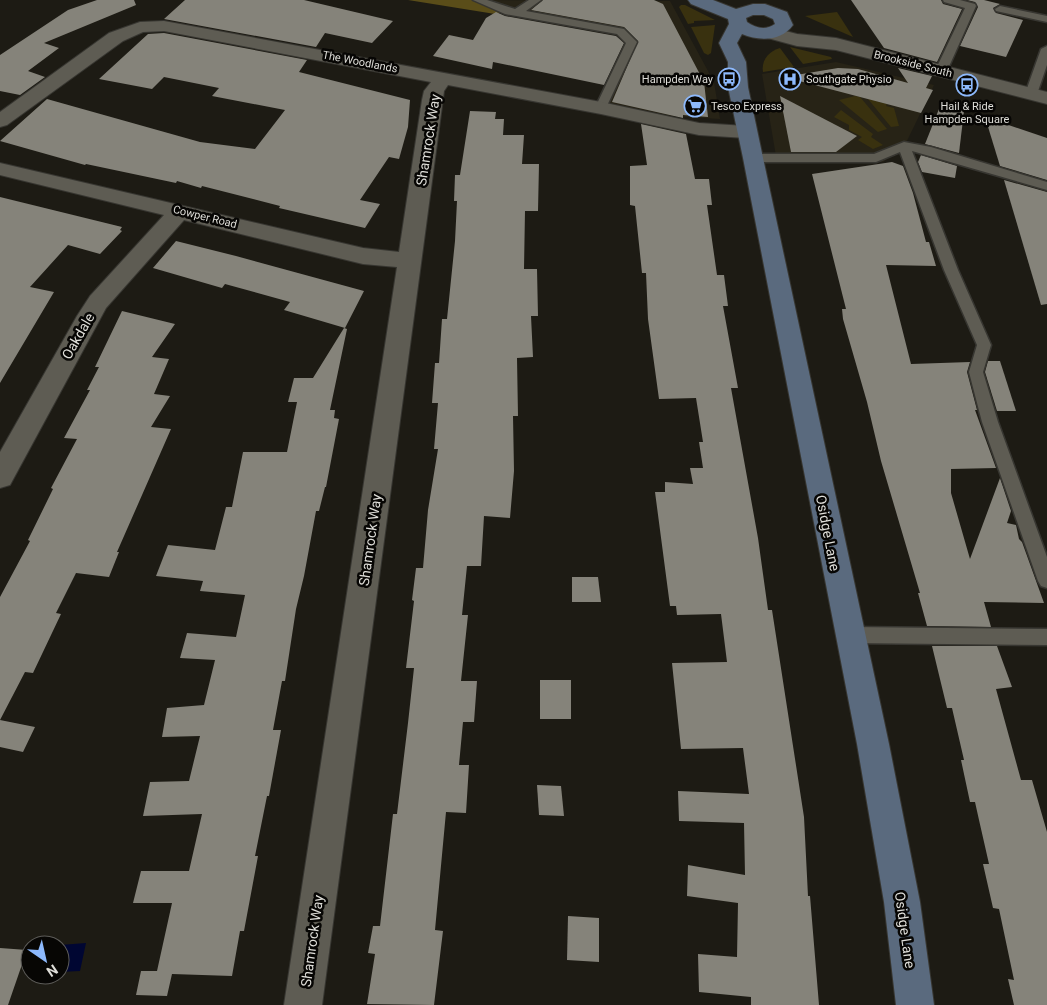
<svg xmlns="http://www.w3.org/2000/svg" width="1047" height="1005" font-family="Roboto,sans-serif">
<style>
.built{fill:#272316}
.green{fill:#39310f}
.forest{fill:#5a4d19}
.water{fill:#000632}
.building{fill:#85837a}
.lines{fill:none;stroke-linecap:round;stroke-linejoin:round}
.lane-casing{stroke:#373631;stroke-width:3}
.street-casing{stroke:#373631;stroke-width:2}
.secondary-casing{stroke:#373631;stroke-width:2}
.lane{fill:#5e5c53;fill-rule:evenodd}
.street{fill:#5e5c53;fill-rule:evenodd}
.secondary{fill:#5a6a7e;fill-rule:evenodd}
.labels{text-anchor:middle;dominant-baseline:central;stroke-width:5;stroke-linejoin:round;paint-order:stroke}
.far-street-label{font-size:11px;fill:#dfded9;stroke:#070604}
.far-poi-label{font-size:11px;fill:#dfded9;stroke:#070604;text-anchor:start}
.street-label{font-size:14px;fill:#dfded9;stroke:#070604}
</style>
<rect width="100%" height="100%" fill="#1d1b14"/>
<g class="built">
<path d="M478,0L670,1L714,82L720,119L671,116L600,101L633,42L620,30L505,11Z"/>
<path d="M836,62L934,85L905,145L883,162H777L762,74Z"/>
</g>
<g class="green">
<path d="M681,5H685L715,20L694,21V23L688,24L679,7Z"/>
<path d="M837,12L853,37L805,16Z"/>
<path d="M715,25L711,53L708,55L704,53L691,27Z"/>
<path d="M790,47L831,57L832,59L803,64Z"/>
<path d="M780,48L794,67L763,72C761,60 769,51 780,48Z"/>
<path d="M855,96L860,97L887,129L878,132L839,100Z"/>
<path d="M868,99L887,104L886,106L894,108L899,126L891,127Z"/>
<path d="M841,110L873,134L871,137L883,145L873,149L858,140L862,137L849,130V125L834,117Z"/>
</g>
<path class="forest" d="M408,0H478L505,11L495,14Z"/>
<path class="water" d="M86,943L80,971L60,972V945Z"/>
<g class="building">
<path d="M97,0H134L136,5L44,43L59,48L28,71L45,77L20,95L0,91V55L68,10Z"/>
<path d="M185,0H304L393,21L372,43L325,33L316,47L164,19Z"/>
<path d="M543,0H654L663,4L704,82L708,117L683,115V118L612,102L638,41L624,27L531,10Z"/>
<path d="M851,0H941L943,4L962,9L937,62L884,48Z"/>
<path d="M967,0H984L1000,4L993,8L996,13L1023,20L1006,57L960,46L978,7L975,2Z"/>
<path d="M496,12L505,16L616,36L624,43L604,85L493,62L492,69L433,56L449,35L473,40L486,18Z"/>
<path d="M164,33L307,60L299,72L410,100L408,127L399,159L389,157L360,200L380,204L365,228L279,208L280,206L202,186L201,188L177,181L176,183L86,164L85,165L0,141L47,99L200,142L255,149L285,110L212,96L219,88L164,77L152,89L99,79L148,34Z"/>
<path d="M838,68L858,69L908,83L898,68L932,76L926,88L933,90L921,113L784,77Z"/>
<path d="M780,96L857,136L836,152H791Z"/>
<path d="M941,104L964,111L959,153L925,144Z"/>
<path d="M470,111L496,112L495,119H504L503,135H524L522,164H539L538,211H525L524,269H537L538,316H531L533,357L517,358L518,416H513L514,471L510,518L484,516L481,566H467L462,615H468L461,681H477L474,722H463L459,765H469L466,813L446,812L435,930L443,931L434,1005L367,1004L375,954L368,953L373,926H380L393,814H397L408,723L414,668H406L414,601L412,600L416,568H423L428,510L438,449H434L438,403H432L435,363H439L442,319H447L455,241L457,201H454L455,175H460Z"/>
<path d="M985,117L1047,138V180L1000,166Z"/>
<path d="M641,124L686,134L695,179H709L712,205H707L717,275H724L728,306H723L738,388H731L758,538L768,610H772L804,817L808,896H810L819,1005H751V997L699,992L698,954L737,957L738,903L687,896L688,865L745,875L744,823L679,821L678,791L749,794L743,748L681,749L672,663L727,662L721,614L677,615L676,606H670L655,492H665V482L693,484L690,468H703L699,442H703L696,398L659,399L648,319L646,273H642L635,206L630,205V166L647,165Z"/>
<path d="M921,155L957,166L955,178L922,172L918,162Z"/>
<path d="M892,162L903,166L913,193L926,242H929L936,266L886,265L911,364L970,362L967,372L977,410H975L996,468L951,469V493L970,559L1000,478L1011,511L1007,523L1016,525L1019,539L1022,542L1044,603L984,602L991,627L927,626L918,593H920L881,461L867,402L843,319L842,309H846L812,174Z"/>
<path d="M1004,180L1047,192V304L1041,305Z"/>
<path d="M0,197L122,227L120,230L122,231L100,254L68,245L30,287L54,292L0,383Z"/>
<path d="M176,241L236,256L364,291L345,328L284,310L290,302L225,284L222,288L153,268Z"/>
<path d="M122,311L175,324L152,357L169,359L154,394L170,396L151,427L171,429L117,552H119L109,577L76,573L56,613L61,614L33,673L25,672L0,720L35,727L23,752L0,747V597L30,541L28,540L53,489L51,488L77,439L64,438L90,390H87L99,367H95Z"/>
<path d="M344,328L347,329L330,410H335L334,418L339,419L326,487H325L319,511H316L304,576L296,609L285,681H282L273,730H281L269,796H267L255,856H258L244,931H240L232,976L172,974L167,996L136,995L141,971H157L172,903H133L141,871H189L202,814L143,816L150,782L189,781L200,736L162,737L167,708L204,705L215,660L180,658L187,633L236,637L245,595L200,591L203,581L156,576L168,545L215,550L226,507H232L243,452H287L297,402H288L294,378H313Z"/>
<path d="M988,361H1000L1016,411H997L985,372Z"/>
<path d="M572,577H598L601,602H572Z"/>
<path d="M932,646H997L1012,687L996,689L1021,780H1032L1047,832V1005H1014L1008,979L1014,980L999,909L993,908L983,864H989L979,820L975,802H970L961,760H964L952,708H947Z"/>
<rect x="540" y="680" width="31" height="39"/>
<path d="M537,785L561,786L564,816L539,815Z"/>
<path d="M568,916L599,918V962L567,960Z"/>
<path d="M0,948L27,950L8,1005H0Z"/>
</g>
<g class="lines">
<g class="lane-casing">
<g id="lane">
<path d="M473,0H487L515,9L529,0H541L526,11L624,29L637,42L605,110H597L595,108L626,43L617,34L505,14Z"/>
<path d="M943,0H960L975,4L976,6L947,71L941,74L935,71L965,8L944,2Z"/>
<path d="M1000,6L1047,16V22L996,11L995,9Z"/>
<path d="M1047,46V65L1037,94L1035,96H1027L1025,94L1041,49Z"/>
<path d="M904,142L931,147L1047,182V190L912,151L958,270L991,345L983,372L998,422L1047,557V588L1041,586L1038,581L982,422L969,372L977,345L944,270L900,152L876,162H753L747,158L753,154H874Z"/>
<path d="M850,627L1047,629V645L850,643L844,641L841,635L844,629Z"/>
</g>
</g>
<g class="street-casing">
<g id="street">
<path d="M164,21L601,102L699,123L746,126L753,128L756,132L753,136L746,138L699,135L601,114L448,85L444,91L322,1005H284L397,267L363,264L184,220L106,308L10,485L0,488V452L77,316L90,296L164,215L0,175V163L363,248L399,252L422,100L424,91L431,82L164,31L143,32L123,41L7,125L0,127V112L109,33L140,22Z"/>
<path d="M770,27L797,34L836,38L1047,92V104L836,50L797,46L764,37L761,33L764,29Z"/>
</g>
</g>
<g class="secondary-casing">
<path id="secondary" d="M688,0H713L736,9L753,4H765L787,12L793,25C781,42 759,41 742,34L737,43L746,62L748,87L763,158L889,744L920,902L934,1005H896L884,902L857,744L743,158L728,87V62L719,43L729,24L728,19L691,4ZM753,15H764L773,19L775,24C765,31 756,28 747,22L746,18Z"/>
</g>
<use href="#lane" class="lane"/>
<use href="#street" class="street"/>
<use href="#secondary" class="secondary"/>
</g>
<defs>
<g id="bus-ring" transform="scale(1.125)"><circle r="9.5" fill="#070604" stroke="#8db9fc" stroke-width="1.5"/><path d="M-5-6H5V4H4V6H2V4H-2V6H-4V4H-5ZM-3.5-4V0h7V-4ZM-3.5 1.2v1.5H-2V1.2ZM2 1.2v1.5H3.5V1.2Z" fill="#8db9fc"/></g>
<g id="hospital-ring" transform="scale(1.125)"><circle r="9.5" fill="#070604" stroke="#8db9fc" stroke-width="1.5"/><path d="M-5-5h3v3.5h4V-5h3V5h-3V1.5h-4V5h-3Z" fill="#8db9fc"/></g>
<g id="supermarket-ring" transform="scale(1.125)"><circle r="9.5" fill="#070604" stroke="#8db9fc" stroke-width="1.5"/><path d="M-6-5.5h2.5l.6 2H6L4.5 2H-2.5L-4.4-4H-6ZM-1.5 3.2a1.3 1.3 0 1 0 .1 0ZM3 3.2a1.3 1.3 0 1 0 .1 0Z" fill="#8db9fc"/></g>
</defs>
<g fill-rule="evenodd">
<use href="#bus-ring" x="729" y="79"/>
<use href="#hospital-ring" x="790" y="79"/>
<use href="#bus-ring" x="967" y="85"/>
<use href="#supermarket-ring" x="695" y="106"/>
</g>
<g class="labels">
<g class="far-street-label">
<text transform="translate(360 62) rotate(11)">The Woodlands</text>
<text transform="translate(913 64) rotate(14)">Brookside South</text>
<text transform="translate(205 217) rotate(14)">Cowper Road</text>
</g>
<g class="far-poi-label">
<text x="713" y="79" text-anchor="end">Hampden Way</text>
<text x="806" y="79">Southgate Physio</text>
<text x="711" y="106">Tesco Express</text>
<text x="967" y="106" text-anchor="middle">Hail &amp; Ride<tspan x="967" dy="13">Hampden Square</tspan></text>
</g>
<g class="street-label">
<text transform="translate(428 140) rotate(-81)">Shamrock Way</text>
<text transform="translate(78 336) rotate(-60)">Oakdale</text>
<text transform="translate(828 533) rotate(79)">Osidge Lane</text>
<text transform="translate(370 540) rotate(-82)">Shamrock Way</text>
<text transform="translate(905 930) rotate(82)">Osidge Lane</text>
<text transform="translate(312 941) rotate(-82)">Shamrock Way</text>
</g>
</g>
<g transform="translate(45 960) rotate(146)"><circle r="24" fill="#070604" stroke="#5d5c59"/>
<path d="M0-4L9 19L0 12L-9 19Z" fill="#8db9fc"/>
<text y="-8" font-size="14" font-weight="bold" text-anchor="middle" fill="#dfded9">N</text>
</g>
</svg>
